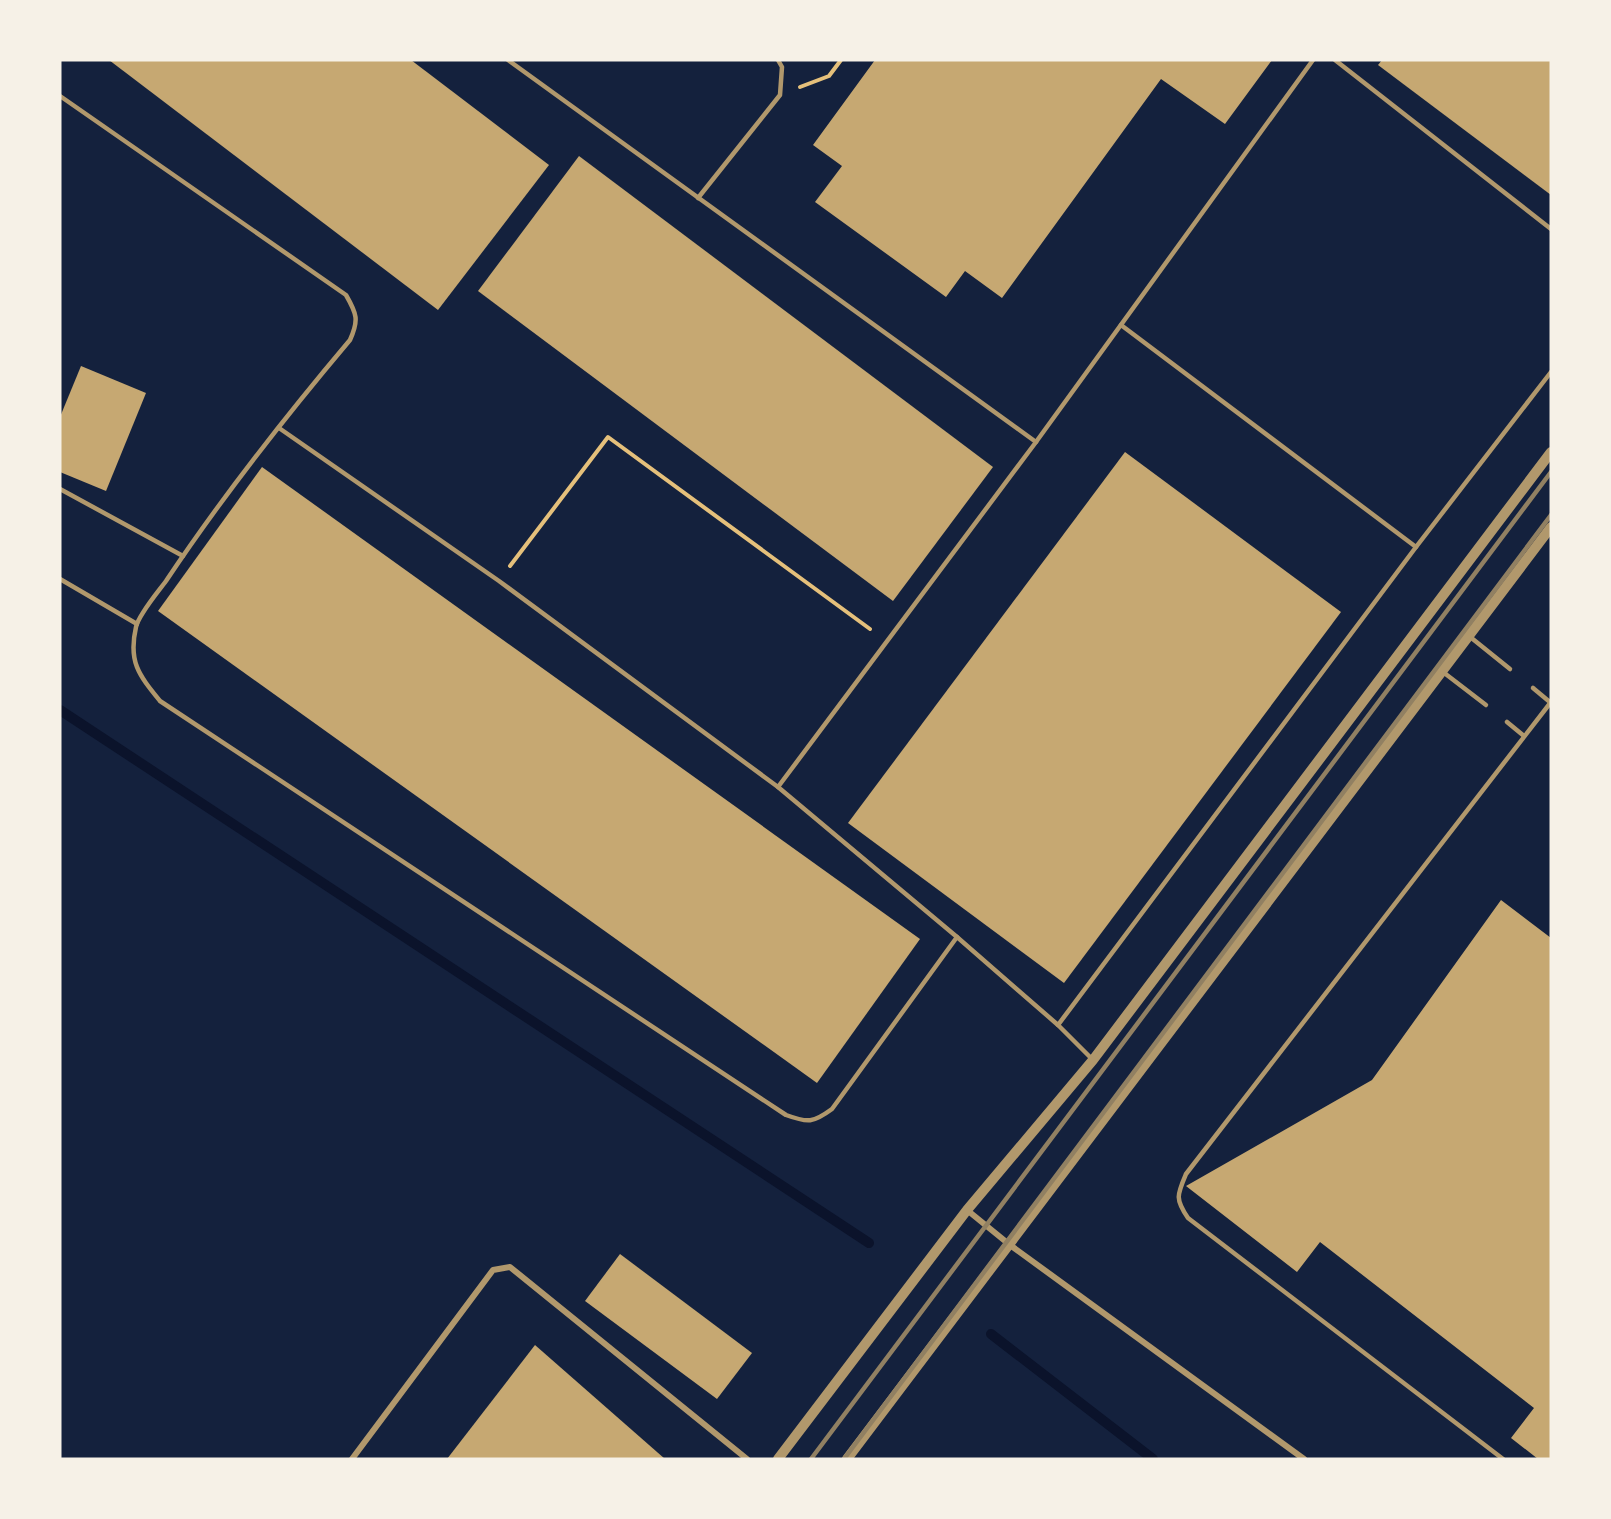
<svg xmlns="http://www.w3.org/2000/svg" width="1611" height="1519" font-family="'Archivo Narrow',sans-serif">
<style>
.lines{fill:none;stroke-linecap:round;stroke-linejoin:round}
.stream{stroke:#0b132b;stroke-width:10}
.building{fill:#c6a872}
.path{stroke:#e5c07b;stroke-width:4}
.service{stroke:#b1986c;stroke-width:4.5}
.minor{stroke:#b1986c;stroke-width:6}
.tertiary{stroke:#b1986c;stroke-width:10}
.rail{stroke:#918062;stroke-width:4.5}
</style>
<rect width="100%" height="100%" fill="#14213d"/>
<g class="lines">
<g class="stream">
<path d="M60,710L869,1243"/>
<path d="M991,1334L1153,1459"/>
</g>
</g>
<g class="building">
<path d="M109,60H411L549,165L438,310Z"/>
<path d="M875,60H1272L1225,124L1161,79L1002,298L965,271L946,297L815,202L842,166L813,145Z"/>
<path d="M1382,60H1551V195L1378,65Z"/>
<path d="M579,156L993,467L893,601L478,291Z"/>
<path d="M81,366L146,393L106,491L60,472V417Z"/>
<path d="M1125,452L1341,612L1064,983L848,823Z"/>
<path d="M262,467L920,939L817,1083L158,611Z"/>
<path d="M1501,900L1551,938V1459H1538L1511,1438L1534,1408L1320,1242L1297,1272L1186,1186L1372,1080Z"/>
<path d="M620,1254L752,1353L717,1399L585,1301Z"/>
<path d="M535,1345L665,1459H447Z"/>
</g>
<g class="lines">
<g class="path">
<path d="M800,87L829,76L841,60"/>
<path d="M510,566L608,437L870,629"/>
</g>
<g class="service">
<path d="M508,60L1036,442"/>
<path d="M1335,60L1551,229"/>
<path d="M60,96L346,295C357,314 359,320 350,340C285,417 222,497 166,581C158,592 139,614 136,627C128,662 139,675 160,701L786,1115C808,1123 813,1123 832,1109L957,937"/>
<path d="M698,198L780,95L782,67L778,60"/>
<path d="M1121,325L1416,547"/>
<path d="M279,428L499,581L778,787L957,937L1058,1025L1093,1060"/>
<path d="M60,489L183,556"/>
<path d="M60,579L137,624"/>
<path d="M1469,636L1510,669"/>
<path d="M1443,672L1486,705"/>
<path d="M1533,688L1551,703"/>
<path d="M1507,722L1524,736"/>
<path d="M778,787L1036,442L1313,60"/>
<path d="M1058,1025L1416,547L1551,372"/>
<path d="M1503,1459L1188,1218C1175,1199 1177,1195 1186,1174L1551,702"/>
</g>
<g class="minor">
<path d="M967,1210L1010,1245L1304,1459"/>
<path d="M352,1459L493,1270L510,1267L747,1459"/>
</g>
<g class="tertiary">
<path d="M778,1459L967,1210L1093,1060L1551,452"/>
<path d="M847,1459L1551,527"/>
</g>
<g class="rail">
<path d="M811,1459L1551,472"/>
<path d="M844,1459L1551,515"/>
</g>
</g>
<rect width="1611" height="1519" fill="none" stroke="#f6f1e7" stroke-width="123"/>
</svg>
